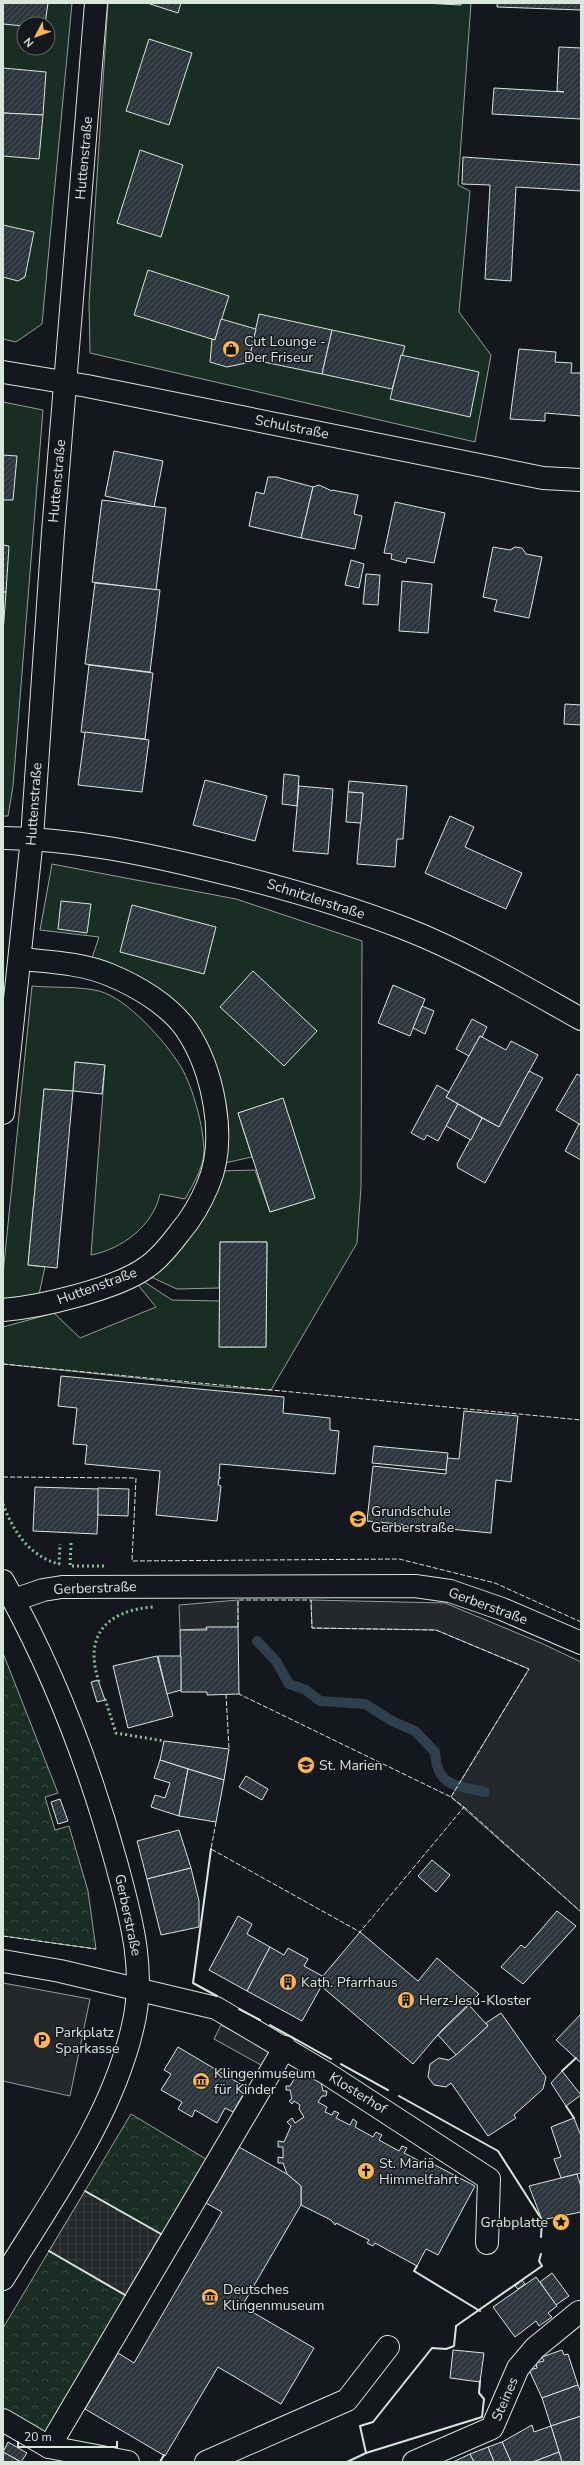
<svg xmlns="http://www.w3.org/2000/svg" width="584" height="2465" font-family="'Nunito Sans',sans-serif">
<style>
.grass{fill:#1a2d24;stroke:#939e99;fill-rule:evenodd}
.park{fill:url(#park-crowns);stroke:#939e99}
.parking{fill:#24282b;stroke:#939e99}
.plaza{fill:url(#plaza-grid);stroke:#939e99}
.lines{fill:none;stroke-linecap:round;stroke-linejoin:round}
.stream{stroke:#2f3f4d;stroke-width:10}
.building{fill:url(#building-hatch);stroke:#d8e6dc}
.minor-casing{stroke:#d8e6dc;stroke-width:24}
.minor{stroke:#14181c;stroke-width:22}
.hedge{stroke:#8ac095;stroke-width:3;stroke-dasharray:2 3;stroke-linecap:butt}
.fence{stroke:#d8e6dc;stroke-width:1;stroke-dasharray:5 2;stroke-linecap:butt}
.wall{stroke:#d8e6dc;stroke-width:2}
.labels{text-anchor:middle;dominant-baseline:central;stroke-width:3;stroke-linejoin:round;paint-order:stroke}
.street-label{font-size:14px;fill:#d8e6dc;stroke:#14181c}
.poi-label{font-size:14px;fill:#d8e6dc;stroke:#14181c;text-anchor:start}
</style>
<defs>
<pattern id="park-crowns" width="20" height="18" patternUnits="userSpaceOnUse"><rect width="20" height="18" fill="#1a2d24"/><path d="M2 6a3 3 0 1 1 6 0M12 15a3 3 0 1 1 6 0" fill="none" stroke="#3b4b43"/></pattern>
<pattern id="plaza-grid" width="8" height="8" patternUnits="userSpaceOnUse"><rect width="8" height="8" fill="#24282b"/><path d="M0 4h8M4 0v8" fill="none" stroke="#393d3f"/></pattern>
<pattern id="building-hatch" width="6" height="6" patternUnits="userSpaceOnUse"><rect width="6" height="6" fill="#2c363c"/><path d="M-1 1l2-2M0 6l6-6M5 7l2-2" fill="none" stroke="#4a5358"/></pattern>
</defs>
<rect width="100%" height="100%" fill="#14181c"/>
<g class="grass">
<path d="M3,3H72L42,324L16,342L3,339ZM24,24H48V48H24Z"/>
<path d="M108,3H471L458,185L470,191L459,312L491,355L475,442L90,353L89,303Z"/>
<path d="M3,402L43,410L13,786L8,816H3Z"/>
<path d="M52,864L236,899L362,941L361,1187L357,1243L271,1390L222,1387L3,1364V1327L54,1313L80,1338L156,1307L138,1285L143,1281L172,1300L220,1301V1347H266L267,1242H220L219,1288L177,1289L151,1277L220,1171L255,1170L270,1212L314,1198L283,1099L238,1113L252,1157L220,1164L198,1036L92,958L99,937L40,930Z"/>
<path d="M32,986C53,988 78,986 99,991C127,998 166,1042 181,1067C193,1087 204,1128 204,1152C203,1169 193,1184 185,1199L160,1194C153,1226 122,1249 91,1255L105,1065L75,1062L73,1091L44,1089L28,1265L45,1267L38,1299L3,1300V1274Z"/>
</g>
<g class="park">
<path d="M3,1653L58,1793L45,1797L55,1830L69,1826L88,1891L96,1949L3,1936Z"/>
<path d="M131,2114L206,2159L44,2434L3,2409V2328Z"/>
</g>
<g class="parking">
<path d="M238,1600V1627L180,1630L179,1605Z"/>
<path d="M311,1600L445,1603L541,1643L581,1662V1912L451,1797L529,1669L436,1630L312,1628Z"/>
<path d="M3,1983L90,1999L70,2096L3,2081Z"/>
<path d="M221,2025L270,2051L261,2065L214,2039Z"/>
</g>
<path class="plaza" d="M85,2191L161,2234L125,2295L49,2251Z"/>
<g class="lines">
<path class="stream" d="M257,1641L276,1661L289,1684L306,1690L320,1701L365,1704L392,1721L415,1731L435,1752C437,1787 455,1785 485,1792"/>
</g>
<g class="building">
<path d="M3,3H48L45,24H24V26L3,24Z"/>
<path d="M147,3H181L178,13Z"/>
<path d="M424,3H461V5Z"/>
<path d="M497,3H581V10L497,7Z"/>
<path d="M149,39L192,53L169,125L126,111Z"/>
<path d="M559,47L581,48V119L492,114L494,88L564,92L557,91Z"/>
<path d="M3,68L46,72L43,115L3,113Z"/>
<path d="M3,113L43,115L39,159L3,156Z"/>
<path d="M140,150L183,165L161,237L117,223Z"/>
<path d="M463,157L581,165V191L516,187L511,281L485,279L490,185L462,184Z"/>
<path d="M3,225L34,232L25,277L18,281L3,277Z"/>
<path d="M148,270L229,296L215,340L134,315Z"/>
<path d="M259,314L332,330L322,374L249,359Z"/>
<path d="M221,319L256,329L249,359H252L251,362L227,367L210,362L212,339L215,340Z"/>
<path d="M332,330L405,346L392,389L322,374Z"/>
<path d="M519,349L556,352L555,362L572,363L571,373H581V416L545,413V421L510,419Z"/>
<path d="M401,355L479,372L470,417L390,399Z"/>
<path d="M114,451L163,461L154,507L105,496Z"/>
<path d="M3,455L17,456L13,500H3Z"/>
<path d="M268,477H276L313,487L301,538L249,526L256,492L264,494Z"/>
<path d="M319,485L332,491V490L358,495L354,514L362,516L355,549L301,538L313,487Z"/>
<path d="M102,500L166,508L156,590L92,582Z"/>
<path d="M395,502L445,513L434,563L407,558L406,563L391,559L392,554L384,553Z"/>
<path d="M3,545L9,546L6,592H3Z"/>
<path d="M493,547L510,550L515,547L522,548L526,554L542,557L529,618L494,611L497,600L483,597Z"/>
<path d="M351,560L364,564L359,588L345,585Z"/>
<path d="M366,574L380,575L378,605L363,604Z"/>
<path d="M402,581L432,584L428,633L399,631Z"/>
<path d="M95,583L160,590L150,672L85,664Z"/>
<path d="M3,592H6L3,633Z"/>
<path d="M89,665L153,673L145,739L81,732Z"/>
<path d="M565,704L581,705V725L564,724Z"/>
<path d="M85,732L149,740L142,792L78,785Z"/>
<path d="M284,774L299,776L297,806L282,804Z"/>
<path d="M205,780L267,796L255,841L193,825Z"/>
<path d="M349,781L407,786L403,839H397L395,867L357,864L363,793L348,792Z"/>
<path d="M299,786L333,789L328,854L293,851Z"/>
<path d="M348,792L363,793L361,823L346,822Z"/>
<path d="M450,816L474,827L465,847L522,873L506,909L425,873Z"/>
<path d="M61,901L91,904L87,933L58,929Z"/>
<path d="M132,905L216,927L204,974L120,952Z"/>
<path d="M253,971L317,1031L284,1066L220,1007Z"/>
<path d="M393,985L425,999L410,1036L378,1023Z"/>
<path d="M422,1006L434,1011L425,1034L413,1028Z"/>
<path d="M472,1019L487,1027L482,1037L480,1036L469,1056L456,1049Z"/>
<path d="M480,1036L506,1050L511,1041L538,1055L499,1127L446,1097Z"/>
<path d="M75,1062L105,1065L102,1094L73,1091Z"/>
<path d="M529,1071L543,1078L485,1183L458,1168L457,1164L482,1118L499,1127Z"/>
<path d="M577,1074L581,1076V1125L556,1110Z"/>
<path d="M437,1085L449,1092L446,1097L458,1104L438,1141L427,1135L424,1140L411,1133Z"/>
<path d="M44,1089L73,1091L57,1268L28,1265Z"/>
<path d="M283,1098L315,1198L270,1212L238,1113Z"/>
<path d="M458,1104L482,1118L471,1140L446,1126Z"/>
<path d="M579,1124L581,1125V1160L565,1151Z"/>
<path d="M220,1242H267L266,1347H219Z"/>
<path d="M61,1376L284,1397L283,1413L330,1418V1430L339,1431L335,1474L220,1464L219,1477L221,1478H219L218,1485L221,1486L217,1521L156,1515L160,1471L85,1464L87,1445L73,1444L77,1408L58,1406Z"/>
<path d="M464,1411L518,1416L511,1482L496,1480L491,1533L367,1521L373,1466L446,1474L447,1458L459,1459Z"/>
<path d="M374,1446L448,1453L446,1470L372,1463Z"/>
<path d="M35,1487L99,1489L97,1534L33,1531Z"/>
<path d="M98,1488L129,1489L128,1516L98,1515Z"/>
<path d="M206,1627H238L239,1694L207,1695V1692H181L180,1630H207Z"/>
<path d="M157,1656L173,1716L128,1728L113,1666Z"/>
<path d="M158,1656H181V1690L167,1694Z"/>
<path d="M98,1680L105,1700L97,1702L91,1682Z"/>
<path d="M164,1741L229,1749L224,1780L160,1760Z"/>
<path d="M160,1760L188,1769L179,1816L151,1807L155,1795L165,1798L170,1783L154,1778Z"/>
<path d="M188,1769L224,1780L216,1822L179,1816Z"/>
<path d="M246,1776L268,1789L262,1800L239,1787Z"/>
<path d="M60,1799L68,1821L58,1824L51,1802Z"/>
<path d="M179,1830L191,1868L147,1879L137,1841Z"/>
<path d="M432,1860L450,1875L436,1892L418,1876Z"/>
<path d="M191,1868L199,1901V1927L161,1935L147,1879Z"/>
<path d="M557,1911L576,1926L523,1984L501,1967L521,1945L525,1948Z"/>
<path d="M238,1916L252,1924L247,1934L270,1947L247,1991L209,1970Z"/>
<path d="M360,1932L418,1981L437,1958L479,1994L442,2030L413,2064L321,1986L326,1978L323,1976Z"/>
<path d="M270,1947L284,1955L288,1948L308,1959L304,1966L326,1978L302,2021L247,1991Z"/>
<path d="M469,2005L488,2026L456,2055L438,2035Z"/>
<path d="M501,2013L546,2077L543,2089L514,2115L516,2118L488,2136L451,2083L446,2087L434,2085L428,2077L430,2064L439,2058L449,2060L456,2055L488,2026L486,2023Z"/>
<path d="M581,2014V2063L556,2040Z"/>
<path d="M178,2047L247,2088L233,2112L225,2108L217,2123L195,2110L192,2117L178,2109L182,2102L161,2090L171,2074L164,2070Z"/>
<path d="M562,2071L581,2095L566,2106L551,2083Z"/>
<path d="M295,2073L298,2076L306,2074L321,2082L323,2091H327L326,2096H322L318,2102L327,2107L325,2112L332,2115L334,2111L339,2113L336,2118L350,2125L353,2119L357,2122L355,2127L373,2137L376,2132L382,2135L379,2140L399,2151L402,2146L407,2148L404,2153L431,2167L433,2164L475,2186L438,2255L426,2249L417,2266L375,2243L373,2246L367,2243L369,2240L336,2223L335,2225L331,2220L301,2205V2186L287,2174L283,2163H278V2157L283,2158V2147H278V2141L284,2142L291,2126L287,2122L292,2118L295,2123L304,2117L299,2109L300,2105L294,2101L292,2104L289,2101L292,2099L290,2090H286V2086H290L294,2079L292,2076Z"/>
<path d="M574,2118L581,2136V2173L561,2178L554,2159L561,2157L551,2127Z"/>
<path d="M239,2147L287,2174L301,2186V2205L242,2306L314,2348L281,2404L218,2367L165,2456L85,2409L118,2353L134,2363L222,2212L206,2203Z"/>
<path d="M577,2174L581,2187V2212L542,2220L529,2186Z"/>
<path d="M552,2273L569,2296L556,2305L540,2282Z"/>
<path d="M536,2277L557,2306L548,2313L552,2317L539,2326L536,2321L515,2337L493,2307Z"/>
<path d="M522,2280L525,2284L518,2289L515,2286Z"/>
<path d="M453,2350L484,2353L480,2382L450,2378Z"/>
<path d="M562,2350L564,2355L568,2354L578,2385L542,2398L529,2370L537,2368L536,2363L544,2361L542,2357Z"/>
<path d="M578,2385L581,2393V2416L551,2426L542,2398Z"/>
<path d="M581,2416V2462H562L551,2426Z"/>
<path d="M532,2425L534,2432L551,2426L559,2452L533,2462H511L502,2442Z"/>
<path d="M8,2442L27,2453L21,2462L3,2452Z"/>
<path d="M502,2442L511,2462H494L488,2447Z"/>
<path d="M488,2447L494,2462H474L470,2454Z"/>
<path d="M3,2452L21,2462H3Z"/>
<path d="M559,2452L562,2462H533Z"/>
<path d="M470,2454L474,2462H453Z"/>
</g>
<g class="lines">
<g class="minor-casing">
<g id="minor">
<path d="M3,372L87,386L543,478L581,480"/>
<path d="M3,838C71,839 137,852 203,868C272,884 340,903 406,929C467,953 524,987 581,1019"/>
<path d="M3,1113L32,838L53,532L96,3"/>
<path d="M3,1310C40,1307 117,1289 147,1267C160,1258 171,1244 180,1232C192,1218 201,1202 208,1185C228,1139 213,1069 186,1029C169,1005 137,986 110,975C82,963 50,962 21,959"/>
<path d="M3,1581C53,1670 89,1764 116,1862C131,1917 147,1973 132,2030C110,2121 51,2200 3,2279"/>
<path d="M14,1600L43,1590L62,1587L415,1586L450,1591L502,1609L581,1643"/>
<path d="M3,1961L60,1971L216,2008L326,2073L489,2179L487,2243"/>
<path d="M3,2420L49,2447L128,2462"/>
<path d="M49,2447L285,2047"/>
<path d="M206,2462L347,2400L388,2347"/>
<path d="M414,2462L492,2428L518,2368L535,2348L579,2312"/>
</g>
</g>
<use href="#minor" class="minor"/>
<g class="hedge">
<path d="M3,1504C13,1531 29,1556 59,1564L60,1544"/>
<path d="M71,1543L70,1566H107"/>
<path d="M99,1682C83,1635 107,1610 154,1607"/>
<path d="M105,1699L116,1733L164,1741"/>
</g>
<g class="fence">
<path d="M3,1364L581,1420"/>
<path d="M3,1477L136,1478L132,1561L399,1559L495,1583L581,1622"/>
<path d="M238,1627V1600H311L312,1628L436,1630L529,1669L451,1797"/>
<path d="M226,1694L229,1749"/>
<path d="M464,1807L581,1912"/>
<path d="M216,1822L211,1849L360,1932L464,1807L451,1797L239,1694"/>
<path d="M3,1936L96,1949"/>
</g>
<g class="wall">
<path d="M211,1849L193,1983L217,1996"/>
<path d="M239,2009L260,2020"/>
<path d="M270,2025L331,2059"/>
<path d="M341,2064L388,2090"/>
<path d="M562,2071L576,2058"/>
<path d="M399,2096L498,2151L542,2220L541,2237"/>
<path d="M566,2106L574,2118"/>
<path d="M85,2191L161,2234"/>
<path d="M49,2251L125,2295"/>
<path d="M417,2266L414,2271L480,2311"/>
<path d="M366,2453L360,2426L373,2422L432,2348L446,2349L454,2346L456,2326L542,2266L539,2261L541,2254"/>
<path d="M160,2462L164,2455"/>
<path d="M347,2462L366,2453L482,2417L484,2399L479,2393L480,2381"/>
</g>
</g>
<defs>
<g id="shop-disc" transform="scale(0.9)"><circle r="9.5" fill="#ffb74d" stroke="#14181c"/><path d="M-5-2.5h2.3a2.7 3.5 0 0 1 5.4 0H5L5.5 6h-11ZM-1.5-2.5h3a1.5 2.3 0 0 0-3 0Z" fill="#111"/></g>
<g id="school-disc" transform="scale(0.9)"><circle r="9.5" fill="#ffb74d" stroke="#14181c"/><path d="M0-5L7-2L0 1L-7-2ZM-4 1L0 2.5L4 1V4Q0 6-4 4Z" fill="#111"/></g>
<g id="building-disc" transform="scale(0.9)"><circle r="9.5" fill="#ffb74d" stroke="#14181c"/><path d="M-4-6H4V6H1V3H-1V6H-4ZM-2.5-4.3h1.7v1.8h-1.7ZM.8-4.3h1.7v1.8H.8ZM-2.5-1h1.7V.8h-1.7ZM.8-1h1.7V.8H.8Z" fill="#111"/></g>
<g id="parking-disc" transform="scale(0.9)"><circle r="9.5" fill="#ffb74d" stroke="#14181c"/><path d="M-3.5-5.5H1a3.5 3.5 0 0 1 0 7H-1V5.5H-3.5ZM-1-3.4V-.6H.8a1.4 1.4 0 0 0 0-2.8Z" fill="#111"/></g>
<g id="museum-disc" transform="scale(0.9)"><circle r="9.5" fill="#ffb74d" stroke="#14181c"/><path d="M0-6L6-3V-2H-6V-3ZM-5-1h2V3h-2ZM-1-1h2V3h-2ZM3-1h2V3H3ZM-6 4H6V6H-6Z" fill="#111"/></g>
<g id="church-disc" transform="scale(0.9)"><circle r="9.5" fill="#ffb74d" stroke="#14181c"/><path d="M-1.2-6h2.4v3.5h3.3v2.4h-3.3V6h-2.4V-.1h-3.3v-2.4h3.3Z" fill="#111"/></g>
<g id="sight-disc" transform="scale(0.9)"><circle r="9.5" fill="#ffb74d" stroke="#14181c"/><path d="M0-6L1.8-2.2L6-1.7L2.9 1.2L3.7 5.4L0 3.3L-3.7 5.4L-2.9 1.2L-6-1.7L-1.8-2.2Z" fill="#111"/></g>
</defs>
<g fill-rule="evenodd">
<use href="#shop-disc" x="231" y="349"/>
<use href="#school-disc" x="358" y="1519"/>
<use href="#school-disc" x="306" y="1765"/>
<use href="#building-disc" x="288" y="1982"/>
<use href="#building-disc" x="406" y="2000"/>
<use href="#parking-disc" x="42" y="2040"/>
<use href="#museum-disc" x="201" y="2081"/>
<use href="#church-disc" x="366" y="2171"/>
<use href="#sight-disc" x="561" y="2222"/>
<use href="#museum-disc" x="210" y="2297"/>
</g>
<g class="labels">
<g class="street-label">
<text transform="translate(84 158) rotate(-85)">Huttenstraße</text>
<text transform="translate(292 427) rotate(11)">Schulstraße</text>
<text transform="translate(57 481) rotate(-85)">Huttenstraße</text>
<text transform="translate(34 804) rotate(-86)">Huttenstraße</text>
<text transform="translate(316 899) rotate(18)">Schnitzlerstraße</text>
<text transform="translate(97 1286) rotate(-20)">Huttenstraße</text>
<text transform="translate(95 1588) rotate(-2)">Gerberstraße</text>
<text transform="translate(488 1606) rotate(20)">Gerberstraße</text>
<text transform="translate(128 1915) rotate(78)">Gerberstraße</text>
<text transform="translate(358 2093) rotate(32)">Klosterhof</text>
<text transform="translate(505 2399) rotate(-67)">Steines</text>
</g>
<g class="poi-label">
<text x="244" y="341">Cut Lounge -<tspan x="244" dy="16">Der Friseur</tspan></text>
<text x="371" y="1511">Grundschule<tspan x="371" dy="16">Gerberstraße</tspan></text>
<text x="319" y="1765">St. Marien</text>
<text x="301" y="1982">Kath. Pfarrhaus</text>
<text x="419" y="2000">Herz-Jesu-Kloster</text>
<text x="55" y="2032">Parkplatz<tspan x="55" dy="16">Sparkasse</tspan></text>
<text x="214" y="2073">Klingenmuseum<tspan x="214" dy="16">für Kinder</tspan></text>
<text x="379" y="2163">St. Mariä<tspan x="379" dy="16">Himmelfahrt</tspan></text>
<text x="548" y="2222" text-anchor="end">Grabplatte</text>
<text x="223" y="2289">Deutsches<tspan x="223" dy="16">Klingenmuseum</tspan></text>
</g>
</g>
<rect width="584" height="2465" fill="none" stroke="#d8e6dc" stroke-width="8"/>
<g transform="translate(36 36) rotate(229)"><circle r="19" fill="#14181c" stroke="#626a69"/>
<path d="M0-3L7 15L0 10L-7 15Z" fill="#ffb74d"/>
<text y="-6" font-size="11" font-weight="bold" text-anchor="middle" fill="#d8e6dc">N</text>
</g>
<path d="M18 2441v6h99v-6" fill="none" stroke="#d8e6dc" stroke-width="2"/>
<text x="24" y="2441" font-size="12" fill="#d8e6dc" stroke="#14181c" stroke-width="3" paint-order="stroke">20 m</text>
</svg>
